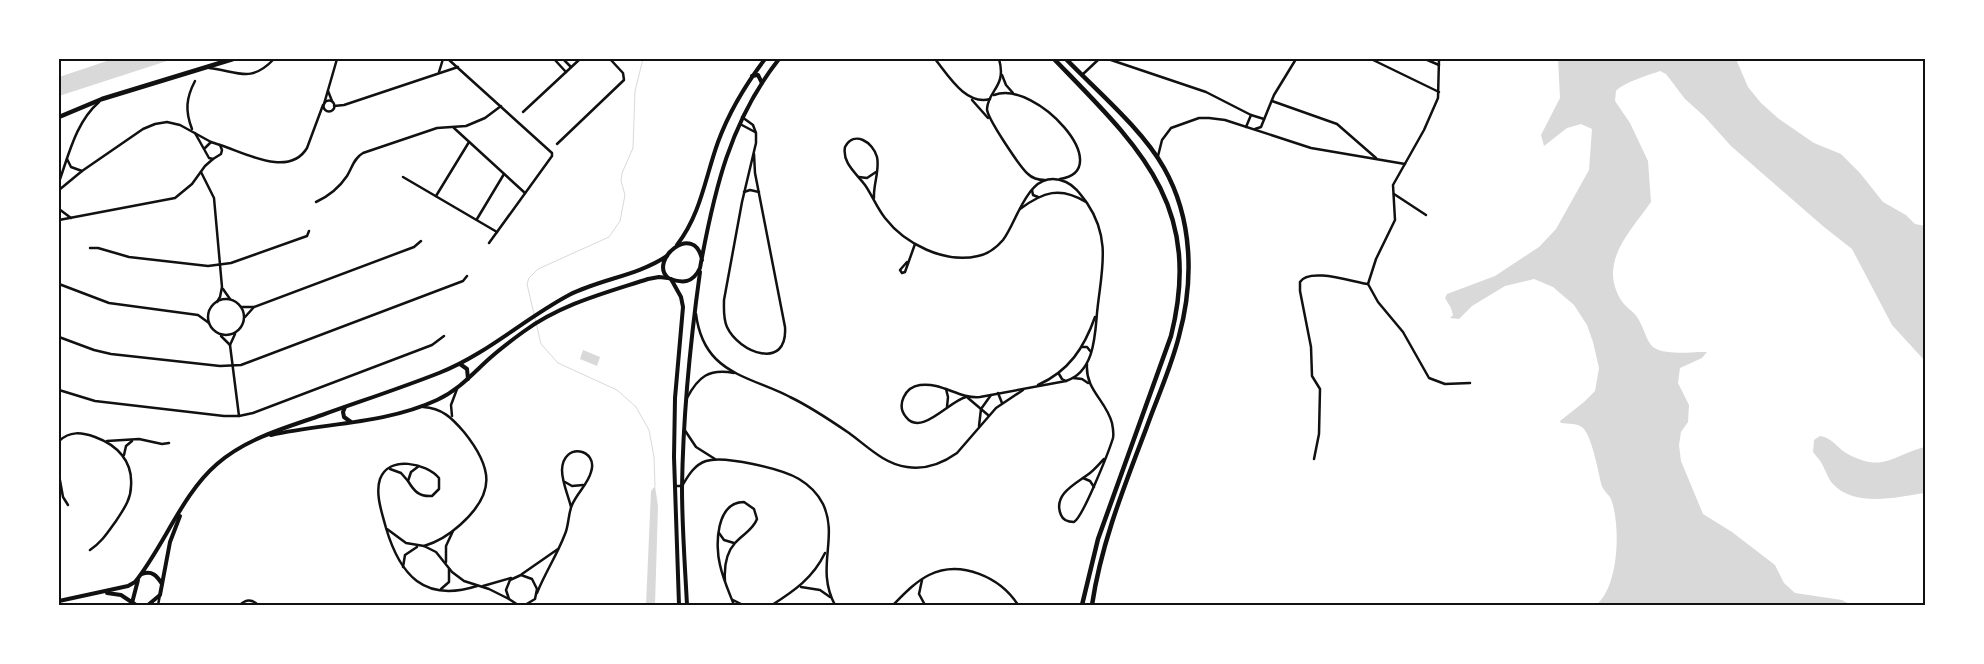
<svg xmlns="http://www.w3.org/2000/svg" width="1984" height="664" font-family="Inter,sans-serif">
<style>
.water{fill:#d9d9d9}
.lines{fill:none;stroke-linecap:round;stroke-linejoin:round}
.stream{stroke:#d9d9d9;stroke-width:1}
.minor{stroke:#111;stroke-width:2.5}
.secondary{stroke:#111;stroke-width:4}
.primary{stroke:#111;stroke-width:4.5}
.neatline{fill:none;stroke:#111;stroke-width:2}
</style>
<rect width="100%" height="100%" fill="#fff"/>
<g class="water">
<path d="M113,59H173L59,96V77Z"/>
<path d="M1558,59H1736L1748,87L1761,103L1779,119L1814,143L1841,154L1860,173L1883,202L1906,215L1915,224L1925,226V361L1892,325L1852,249L1824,227L1731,146L1704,116L1685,99L1666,74L1660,71C1649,75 1624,82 1616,91L1615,101L1630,123L1648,161L1651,202C1630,232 1598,262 1621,300C1625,307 1633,311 1637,317C1643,325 1645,337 1651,345C1661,357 1693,351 1707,352L1702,358L1680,368L1678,383L1689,405L1688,422L1681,432L1679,445L1681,461L1703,514L1732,532L1775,565L1784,583L1795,593L1842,600L1851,605H1596C1619,587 1621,525 1611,499C1608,493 1602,490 1601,483C1598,470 1592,437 1583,428C1578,423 1568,424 1561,423L1560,421L1584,402L1595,391L1599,368L1593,342L1587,325L1574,305L1553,287L1534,279L1505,286L1472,306L1459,319L1450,318L1453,315L1451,308L1445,298L1447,294L1495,276L1539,247L1556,229L1589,170L1592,129L1581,124L1567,128L1544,146L1541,135L1560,98Z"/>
<path d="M583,350L600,357L597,366L580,359Z"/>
<path d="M1820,436C1833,438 1836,447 1846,453C1884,474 1892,455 1925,447V493C1897,497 1855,508 1833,484C1828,479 1826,471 1822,464C1820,460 1816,456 1813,452L1814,440Z"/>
<path d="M655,486L658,506L655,605H646L651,491Z"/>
</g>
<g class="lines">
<path class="stream" d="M643,59L635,91L633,148L622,173L621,181L625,195L620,221L609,237L538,269L529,278L527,284L541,344L558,363L617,390L636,407L649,430L654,457L655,486"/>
<g class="minor">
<path d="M448,59L552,153V156L489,243"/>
<path d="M554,59L566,72"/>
<path d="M563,59L571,67"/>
<path d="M935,59C948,75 966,106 990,99"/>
<path d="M999,59C1007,87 988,90 987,109C987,118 1020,167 1028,174C1033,179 1039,180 1045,180"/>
<path d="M1108,59L1206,92L1251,115L1264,119"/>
<path d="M1371,59L1439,92"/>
<path d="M1425,59L1439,65"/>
<path d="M1439,59L1438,98L1424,130L1393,185L1395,220L1376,259L1368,284L1378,302L1403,332L1429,378L1445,384L1470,383"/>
<path d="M209,68C238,71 250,84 274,59"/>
<path d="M439,72L443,59"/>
<path d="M1002,75L1006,85L1013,93"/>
<path d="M1082,75L1099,59"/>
<path d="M328,91L332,101"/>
<path d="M994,95C1036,79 1118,170 1060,179"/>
<path d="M972,100L988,118"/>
<circle cx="329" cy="106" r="5.5"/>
<path d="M1272,101L1337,124L1376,158"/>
<path d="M324,104L337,59"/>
<path d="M334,106L344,105L458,67"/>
<path d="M523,112L580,59"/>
<path d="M742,117L753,125L756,133V143L742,202L724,300C724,309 723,318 727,327C739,353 788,371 785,327L755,173L754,154"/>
<path d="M740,124L755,132"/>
<path d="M1246,127L1251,115"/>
<path d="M454,128L525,193"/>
<path d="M192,129C185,111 186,98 195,81"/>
<path d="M1255,129L1261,127L1274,95L1296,59"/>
<path d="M195,133L209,158L213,159L221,154L222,150L220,145L211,142L204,149"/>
<path d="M557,144L624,80L623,73L610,59"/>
<path d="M220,145C245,153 289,178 307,148L323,105"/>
<path d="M1158,156L1162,140L1171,128L1199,118H1209L1225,120L1311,148L1405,164"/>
<path d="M67,159L71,167L82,171"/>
<path d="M201,172L214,198L222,287L220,297L217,302"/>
<path d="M403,177L497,232"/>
<path d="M859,177L867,178L876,172"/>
<path d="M59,182C69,154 76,122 99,102"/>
<path d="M59,190L82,171L143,129L155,124L167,122L180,125L211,142"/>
<path d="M1032,190L1033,195L1038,197"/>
<path d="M744,192L750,190L759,192"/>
<path d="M1394,194L1426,215"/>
<path d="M436,196L469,142"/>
<path d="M874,198C873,185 880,170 877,157C873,142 854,130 845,147C842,163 856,173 865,185C872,195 877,208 885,218C905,244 945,264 978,256C988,254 997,247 1003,240C1019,219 1028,166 1066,182C1075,186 1081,195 1087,203C1112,240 1101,272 1097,313C1095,337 1094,372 1066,381L980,397C959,399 942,382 920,385C905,387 896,405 906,417C921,437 949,401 966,397"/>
<path d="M316,202C329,196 339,188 347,176C352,168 354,158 363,153L437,128L466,126L485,118L501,106"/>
<path d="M59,209L71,218"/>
<path d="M1020,209C1043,192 1060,186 1086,202"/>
<path d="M477,219L504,174"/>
<path d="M59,220L175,198L192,184L205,166L213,159"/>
<path d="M90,248H98L129,257L208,266L231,263L307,236L309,231"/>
<path d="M907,262L900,270L902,273L905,272L915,244"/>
<path d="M59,284L109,303L198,315L209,323"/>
<path d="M223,289L230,299"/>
<circle cx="226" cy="317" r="18"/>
<path d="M241,307H253"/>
<path d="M696,314C698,330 704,347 716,359C735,378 766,384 790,397C811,407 830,420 849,433C867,446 884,464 907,467C926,470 943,463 957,453L996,408L1023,390"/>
<path d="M245,317L254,307L414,247L421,241"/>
<path d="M235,334L230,345L239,416"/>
<path d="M221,336L230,345"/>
<path d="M59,337L94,350L111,354L220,366L241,365L463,281L467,276"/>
<path d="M1082,347H1087L1091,352"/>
<path d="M1087,364C1085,390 1106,400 1112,423C1113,428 1114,433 1113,438C1109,451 1083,517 1074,522C1068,522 1063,520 1061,515C1052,494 1077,483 1090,473C1095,469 1099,464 1104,459"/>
<path d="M1059,374L1062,379L1066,381"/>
<path d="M1073,378L1082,379L1088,383"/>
<path d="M1038,385C1069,371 1084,348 1095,317"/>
<path d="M946,389L948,397L947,407"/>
<path d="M59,390L95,401L224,416H239L253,413L432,345L444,336"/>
<path d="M998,393L1002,403"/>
<path d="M687,398C698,377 709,368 734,373"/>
<path d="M968,398L981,409L979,426"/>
<path d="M423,407C442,408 452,418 464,432C493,468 496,493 460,525C450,534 438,542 424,546"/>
<path d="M988,415L981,409L991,395"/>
<path d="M452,416L451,405L457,389"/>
<path d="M684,429L696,447L715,459"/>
<path d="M59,441C70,431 81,432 95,437C117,445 133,461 131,486C131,500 123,510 116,521C108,532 102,542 90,550"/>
<path d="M107,441L139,439L162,444L169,443"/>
<path d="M124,455L126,446L132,441"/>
<path d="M1314,459L1319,434L1320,389L1312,376L1311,347L1300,291V282C1309,267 1353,282 1368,284"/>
<path d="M419,466L411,472L408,481C414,491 419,497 432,496L439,489V478C426,463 389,455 380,479C375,494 382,513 386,528C400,575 424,603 477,586"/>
<path d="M390,469L401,473L408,481"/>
<path d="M59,475L63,497L68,505"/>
<path d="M1083,478L1090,481L1094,487"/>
<path d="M565,482L572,486L583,485"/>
<path d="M675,486H682C688,476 694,465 706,461C724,455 782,469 799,479C809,485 818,494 823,504C839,538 815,568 835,605"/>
<path d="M387,529L406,543L424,546L436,552L452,572L464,581L489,589L509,599"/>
<path d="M719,533L724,540L734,543"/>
<path d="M446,562V546L453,531"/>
<path d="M403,567L405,555L417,547"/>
<path d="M522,574L558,549"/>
<path d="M922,580L919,594L925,605"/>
<path d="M725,581C724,567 726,553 735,543C743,534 753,530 757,519L754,509L744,502C716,502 715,545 720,565C723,579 729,592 734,605"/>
<path d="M483,586L511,578"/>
<path d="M801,587L820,590L830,597"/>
<path d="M441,589L449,582V569"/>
<path d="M537,593C545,573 557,555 565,534C569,525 568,514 572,505C577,493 588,484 591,472C599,449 563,441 562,470C562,482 568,495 571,507"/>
<path d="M733,600L743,605"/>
<path d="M158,605L160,595"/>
<path d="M240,605C246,599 252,599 258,605"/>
<path d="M518,605L509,599L506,590L510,580L521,575L532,579L537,589L535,599L525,605"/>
<path d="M772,605C794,591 813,578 825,553"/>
<path d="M893,605C904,594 915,582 929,575C961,559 1001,578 1018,605"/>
</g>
<g class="secondary">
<path d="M752,76L758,75L762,83"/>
<path d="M677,245C701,214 705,178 718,142C729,112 746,84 765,59"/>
<path d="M702,260C695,221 648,260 668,278C683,284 693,283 700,268C714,191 730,121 779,59"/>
<path d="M671,279L681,297L683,307L675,398L674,457L679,605"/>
<path d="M460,364L467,369L468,379"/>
<path d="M345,407L343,412L344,417L351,422"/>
<path d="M271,435C325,423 385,424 437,400C459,390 473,373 490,358C501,348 512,340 523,332C561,304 605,293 648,279L659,277L668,278"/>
<path d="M142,574C152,570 157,576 162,584"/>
<path d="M107,593L121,595L136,605"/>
<path d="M59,601L128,586L135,582C164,546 182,494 217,464C247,438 285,428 322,415C361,401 401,388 439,373C487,354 524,319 569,295C600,279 637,276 667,256"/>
<path d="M132,603L138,580"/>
<path d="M148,605L160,595L170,542L180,516"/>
<path d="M687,605C685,566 682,527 682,488C683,415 690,344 700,272"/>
</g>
<g class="primary">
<path d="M1054,59C1138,146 1204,204 1171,336L1098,539L1082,605"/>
<path d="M1066,59C1097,91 1142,129 1164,168C1193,219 1194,281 1179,336C1171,368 1157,398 1146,429C1124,487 1101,544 1092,605"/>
<path d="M59,117L102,99L233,59"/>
</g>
</g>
<rect width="1984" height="664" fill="none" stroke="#ffffff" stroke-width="120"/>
<rect x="60" y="60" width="1864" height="544" class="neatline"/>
</svg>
